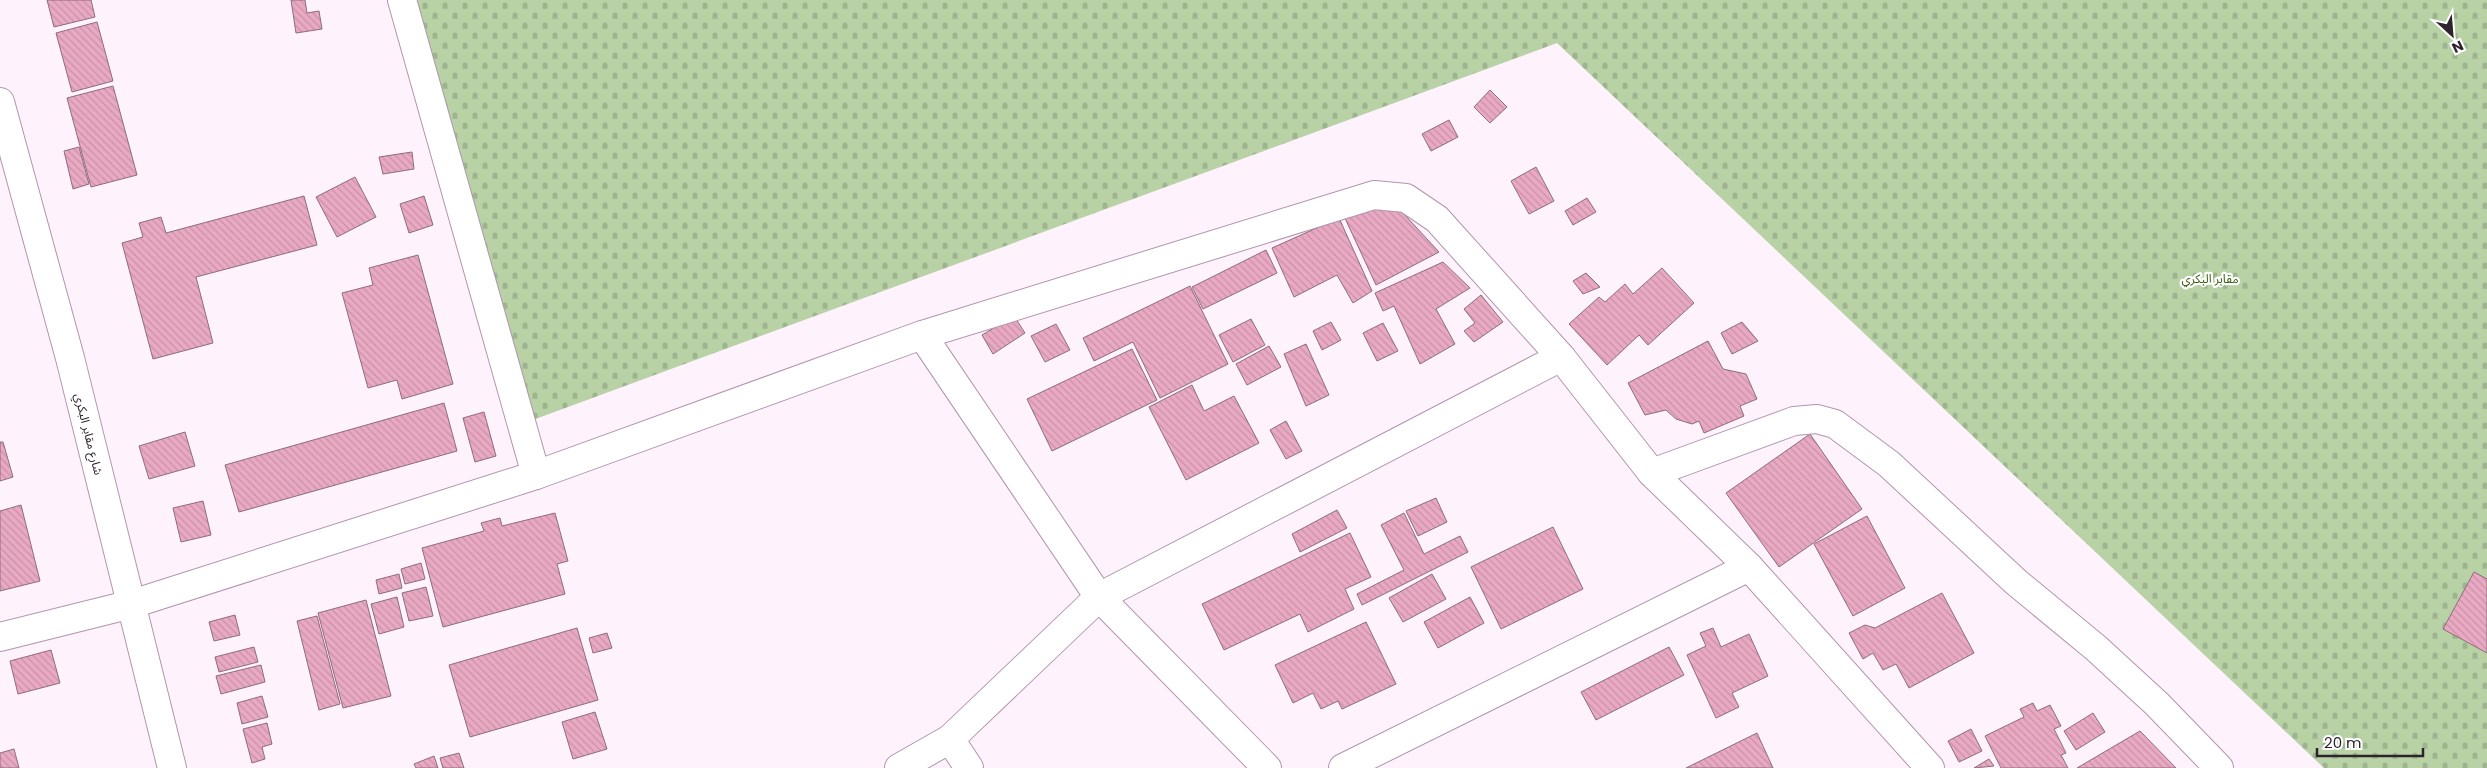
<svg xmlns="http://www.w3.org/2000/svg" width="2487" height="768" font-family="Poppins,'Noto Sans Arabic',sans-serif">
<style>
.cemetery{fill:url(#cemetery-stones)}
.building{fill:url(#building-back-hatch);stroke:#8e6c7a}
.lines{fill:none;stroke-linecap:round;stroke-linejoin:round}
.street-casing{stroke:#b195ae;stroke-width:30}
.secondary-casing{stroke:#b195ae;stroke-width:30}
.street{stroke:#fff;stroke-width:28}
.secondary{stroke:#fff;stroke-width:28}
.labels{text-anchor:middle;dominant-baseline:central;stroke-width:4.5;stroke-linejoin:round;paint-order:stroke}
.park-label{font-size:12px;fill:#355a09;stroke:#fff}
.street-label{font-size:12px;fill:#2e232d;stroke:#fff}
</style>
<defs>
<pattern id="cemetery-stones" width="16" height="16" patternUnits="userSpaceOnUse" patternTransform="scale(1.25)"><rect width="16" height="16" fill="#b8d2a6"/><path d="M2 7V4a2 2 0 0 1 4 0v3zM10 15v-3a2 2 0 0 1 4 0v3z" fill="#9eb48f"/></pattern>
<pattern id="building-back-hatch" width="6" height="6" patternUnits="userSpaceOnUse" patternTransform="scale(1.25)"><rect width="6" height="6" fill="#e9a9c3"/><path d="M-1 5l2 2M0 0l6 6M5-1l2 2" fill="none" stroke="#c891a8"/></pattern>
</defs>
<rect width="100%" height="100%" fill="#fef2fd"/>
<path class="cemetery" d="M410,0H2487V768H2324L1557,43L530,421Z"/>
<g class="building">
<path d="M47,0H91L95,17L54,27Z"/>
<path d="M291,0H305L307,13L319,11L322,29L296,33Z"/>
<path d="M97,22L113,81L72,92L56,33Z"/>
<path d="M113,86L137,175L91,187L67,98Z"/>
<path d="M1490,90L1507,107L1490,123L1474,107Z"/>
<path d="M1449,120L1458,137L1431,151L1422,134Z"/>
<path d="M79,147L89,184L73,189L64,151Z"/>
<path d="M412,152L414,169L383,174L379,157Z"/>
<path d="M1536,167L1554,201L1529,214L1511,181Z"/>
<path d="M355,177L376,217L337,237L316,197Z"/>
<path d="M304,196L317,245L196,277L213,343L153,359L122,243L143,237L139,223L161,217L166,233Z"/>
<path d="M424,196L433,225L409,233L400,204Z"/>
<path d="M1587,198L1596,212L1573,225L1565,211Z"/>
<path d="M1391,200L1439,252L1376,285L1344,216Z"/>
<path d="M1339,218L1372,291L1353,303L1337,275L1294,297L1272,248Z"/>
<path d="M1266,250L1277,273L1203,309L1192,287Z"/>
<path d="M418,255L453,384L402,399L397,380L368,388L342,293L373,285L369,268Z"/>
<path d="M1443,262L1470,288L1436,309L1455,344L1420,364L1394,306L1383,311L1375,293Z"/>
<path d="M1662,268L1694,303L1648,345L1639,335L1607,365L1569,324L1599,297L1605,302L1625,284L1633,294Z"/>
<path d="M1586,273L1600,287L1583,294L1573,281Z"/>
<path d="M1190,286L1228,364L1160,398L1133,342L1094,361L1083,338Z"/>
<path d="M1481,295L1503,322L1474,342L1464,331L1475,323L1464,309Z"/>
<path d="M1014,316L1025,333L993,354L982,335Z"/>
<path d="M1251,319L1265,345L1233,362L1219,335Z"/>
<path d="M1331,322L1341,340L1322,350L1313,331Z"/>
<path d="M1742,322L1758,341L1732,354L1721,333Z"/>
<path d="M1383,323L1398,351L1377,361L1363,333Z"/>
<path d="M1056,324L1070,350L1045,362L1031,336Z"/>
<path d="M1708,341L1723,369L1746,374L1757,399L1740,406L1744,416L1704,433L1699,421L1692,424L1676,419L1666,410L1645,415L1628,383Z"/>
<path d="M1306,344L1329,395L1306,406L1284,354Z"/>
<path d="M1269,346L1281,367L1247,385L1236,364Z"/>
<path d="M1132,349L1157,400L1052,451L1027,399Z"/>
<path d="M1192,385L1204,411L1234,396L1259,443L1186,480L1149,407Z"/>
<path d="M444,403L457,451L239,512L225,465Z"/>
<path d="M484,412L496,456L475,462L463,418Z"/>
<path d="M1286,421L1302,451L1286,459L1270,430Z"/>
<path d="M185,432L195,466L149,479L139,446Z"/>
<path d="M1810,434L1862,509L1779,567L1726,493Z"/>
<path d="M0,442H3L13,477L0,481Z"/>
<path d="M1436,498L1447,522L1418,536L1406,511Z"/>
<path d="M203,501L211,535L181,542L173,508Z"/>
<path d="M21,505L40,581L0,591V511Z"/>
<path d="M1337,510L1347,528L1300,552L1292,534Z"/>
<path d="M555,513L568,561L557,564L565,594L443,627L422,548L484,531L481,523L500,518L502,526Z"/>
<path d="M1404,513L1424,554L1460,536L1468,552L1362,605L1357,594L1404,570L1381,525Z"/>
<path d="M1867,516L1905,588L1853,616L1814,544Z"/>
<path d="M1553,527L1583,589L1501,629L1471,567Z"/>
<path d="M1350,533L1371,577L1345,589L1354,609L1308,632L1300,614L1224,650L1202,604Z"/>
<path d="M421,563L425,579L405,584L401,569Z"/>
<path d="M2474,572L2487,579V653L2443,629Z"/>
<path d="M399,574L402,588L379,594L376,580Z"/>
<path d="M1432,574L1446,599L1403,622L1389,598Z"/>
<path d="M426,587L433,616L409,621L402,593Z"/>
<path d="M1942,593L1974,653L1909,688L1896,664L1883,670L1873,653L1863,659L1849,633L1865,625L1875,628Z"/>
<path d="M397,597L404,627L379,634L371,604Z"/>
<path d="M1470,597L1484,623L1438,648L1424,622Z"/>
<path d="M366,600L391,696L343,708L318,613Z"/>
<path d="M235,615L240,635L214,641L209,622Z"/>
<path d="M317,616L340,704L319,710L297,621Z"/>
<path d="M1366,622L1396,684L1342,709L1338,701L1321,709L1313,693L1293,703L1275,665Z"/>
<path d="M577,628L598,700L470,737L449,665Z"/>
<path d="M1713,628L1721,647L1749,634L1768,676L1732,693L1739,707L1716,718L1687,655L1706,646L1700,633Z"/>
<path d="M607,633L612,648L593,653L589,638Z"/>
<path d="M254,647L258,662L219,672L215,657Z"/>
<path d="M1669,647L1684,675L1596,720L1581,692Z"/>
<path d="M51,650L60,683L18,694L10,661Z"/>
<path d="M261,665L265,682L221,694L216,676Z"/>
<path d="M262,696L268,717L242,724L237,703Z"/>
<path d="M2033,703L2037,711L2050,705L2061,726L2054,729L2066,753L2061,755L2068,768H2001L1985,736L2024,717L2020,709Z"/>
<path d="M595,712L607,749L573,759L562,722Z"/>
<path d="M2093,713L2105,732L2076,750L2064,731Z"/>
<path d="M267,723L272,744L262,747L265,759L252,763L243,729Z"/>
<path d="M1971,729L1982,751L1959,762L1948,741Z"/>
<path d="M2140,731L2176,768H2077Z"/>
<path d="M1757,733L1773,768H1686Z"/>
<path d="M14,749L19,768H0V753Z"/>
<path d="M459,753L464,768H443L440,758Z"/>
<path d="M434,756L438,768H416L414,764Z"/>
<path d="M1989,759L1994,766L1974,768Z"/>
</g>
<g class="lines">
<g class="street-casing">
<g id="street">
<path d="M402,0L536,475"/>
<path d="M922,335L1374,195L1406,198L1437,219L1561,357L1652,473L1749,567L1930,768"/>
<path d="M1652,473L1794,421L1817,419L1835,424L1889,464L2016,582L2096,648L2157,704L2219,768"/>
<path d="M0,637L132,604L536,475L922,335L1099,597L1267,768"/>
<path d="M950,739L969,768"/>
<path d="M899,768L950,739L1099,597L1561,357"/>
<path d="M1343,768L1749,567"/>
</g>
</g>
<g class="secondary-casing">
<path id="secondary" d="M0,102L70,358L172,768"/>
</g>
<use href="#street" class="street"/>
<use href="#secondary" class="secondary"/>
</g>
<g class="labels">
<g class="park-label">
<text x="2210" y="278">مقابر البكري</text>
</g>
<g class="street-label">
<text transform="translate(89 434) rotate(76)">شارع مقابر البكري</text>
</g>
</g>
<g transform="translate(2452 35) rotate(154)" stroke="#ffffff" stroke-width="4" paint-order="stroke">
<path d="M0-4L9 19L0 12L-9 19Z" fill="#2e232d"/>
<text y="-8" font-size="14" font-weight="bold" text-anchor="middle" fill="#2e232d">N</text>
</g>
<path d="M2317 748v8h106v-8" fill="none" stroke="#2e232d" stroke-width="2.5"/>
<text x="2324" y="748" font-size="15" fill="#2e232d" stroke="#ffffff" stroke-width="4" paint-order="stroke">20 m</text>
</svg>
